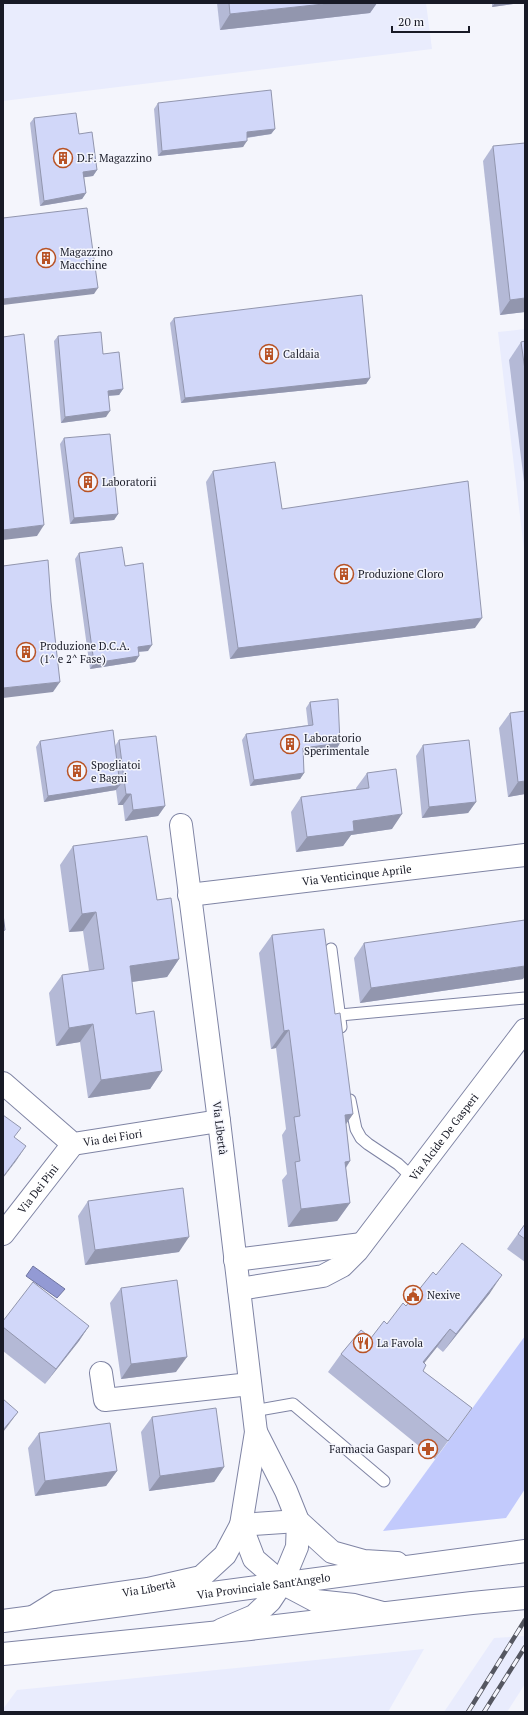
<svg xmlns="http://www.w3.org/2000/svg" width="528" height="1715" font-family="'PT Serif',serif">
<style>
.built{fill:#e9ecfd}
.green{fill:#c2cafc}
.water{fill:#939ad4;stroke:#6e74a0}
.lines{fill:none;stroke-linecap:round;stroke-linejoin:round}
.lane-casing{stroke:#7f84a4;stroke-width:13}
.street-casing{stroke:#7f84a4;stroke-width:24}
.secondary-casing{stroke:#7f84a4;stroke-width:24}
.lane{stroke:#fff;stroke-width:11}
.street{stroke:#fff;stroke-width:22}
.secondary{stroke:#fff;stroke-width:22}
.rail-casing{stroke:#555761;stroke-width:4.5}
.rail{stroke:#f4f5fc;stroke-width:3;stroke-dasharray:9;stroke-linecap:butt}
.wall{fill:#b4b9d6}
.shaded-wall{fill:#9296ae}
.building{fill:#d1d7f9;stroke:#9296ae}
.labels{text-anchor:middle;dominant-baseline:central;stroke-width:3;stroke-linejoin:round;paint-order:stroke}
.poi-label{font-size:11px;fill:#181a26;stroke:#f4f5fc;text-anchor:start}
.street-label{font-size:11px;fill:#181a26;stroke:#f4f5fc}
</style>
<rect width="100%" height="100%" fill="#f4f5fc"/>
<g class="built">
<path d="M3,3H426L432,49L3,101Z"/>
<path d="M525,329V558L498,332Z"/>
<path d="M525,1636V1684L507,1712H444L494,1638Z"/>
<path d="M424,1649L388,1712H3V1709L17,1690Z"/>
</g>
<path class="green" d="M525,1336V1489L506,1518L383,1531Z"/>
<path class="water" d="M33,1266L65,1289L57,1298L26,1276Z"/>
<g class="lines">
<g class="lane-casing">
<g id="lane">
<path d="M331,949L341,1027"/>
<path d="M340,1015L525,998"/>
<path d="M350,1100L356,1129L361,1138L368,1144L398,1164L413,1178"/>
<path d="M253,1411L293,1404L384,1481"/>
</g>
</g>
<g class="street-casing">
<g id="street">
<path id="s1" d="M189,895L525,855"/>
<path id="s2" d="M3,1083L73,1144L219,1121"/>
<path id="s3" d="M3,1234L73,1144"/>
<path d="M235,1260L362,1244"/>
<path id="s4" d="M239,1289L323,1276L342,1266L357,1251L525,1030"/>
<path d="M101,1373L105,1400L250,1384"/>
<path d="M256,1432L286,1491L298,1521L332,1552L364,1561L397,1563"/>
<path d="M241,1525L254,1559L282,1583L316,1601L354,1605L383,1613"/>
<path d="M241,1525L298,1521"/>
<path id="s5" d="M33,1617L57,1602L148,1589L201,1577L225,1555L241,1525L256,1432L219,1121L181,825"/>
<path d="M221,1630L254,1616L270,1601L282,1583L297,1547L298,1521"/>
</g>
</g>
<g class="secondary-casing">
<g id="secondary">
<path id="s6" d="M3,1621L525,1551"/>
<path d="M3,1654L250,1629L472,1603L525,1598"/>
</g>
</g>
<use href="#lane" class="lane"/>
<use href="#street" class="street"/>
<use href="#secondary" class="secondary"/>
<g class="rail-casing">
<g id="rail">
<path d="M468,1712L525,1620"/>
<path d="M484,1712L525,1647"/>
</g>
</g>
<use href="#rail" class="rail"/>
</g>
<g class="wall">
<path d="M217,3H377L370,13L220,30Z"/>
<path d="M492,3H520L492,7Z"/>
<path d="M158,103L275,129L271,134L247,138L243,147L158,156L154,109Z"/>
<path d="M34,118L79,134L97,170L93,176L84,177L86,193L82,199L40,206L30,123Z"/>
<path d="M493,146L525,312L500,315L483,161Z"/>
<path d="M174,318L370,378L366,384L181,403L170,323Z"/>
<path d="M58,336L103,354L123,389L119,395L108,396L106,417L61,423L54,341Z"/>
<path d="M525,341V490L509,360L521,342Z"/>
<path d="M64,438L118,514L114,520L70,524L60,444Z"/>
<path d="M213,471L282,509L475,628L230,659L206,482Z"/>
<path d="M79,553L125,566L148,651L138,652L139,656L135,662L90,669L75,559Z"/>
<path d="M310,702L340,743L337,748L303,753L304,773L300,779L250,786L242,740L246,734L308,725L306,708Z"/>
<path d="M510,713L525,794L508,797L499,728Z"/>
<path d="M119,740L165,806L158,816L125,821L123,805H118L116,790L44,802L36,747L40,741L115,746Z"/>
<path d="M423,745L476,802L468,813L422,818L416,756Z"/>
<path d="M367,773L392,829L351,835L343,846L296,852L291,812L301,797L356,789V788Z"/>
<path d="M73,846L157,900L179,959L167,977L132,982L136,1014L162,1071L150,1089L88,1098L80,1042L56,1046L49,993L62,975L89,971L83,931L69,932L60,865Z"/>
<path d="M272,935L335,1014L353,1114L346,1124L350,1161L346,1168L350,1203L337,1221L288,1227L282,1180L287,1174L282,1135L286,1129L276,1048L271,1049L259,953Z"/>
<path d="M364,943L523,979L360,1003L354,958Z"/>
<path d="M88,1201L179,1252L85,1265L78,1216Z"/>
<path d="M525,1224V1262L507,1249Z"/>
<path d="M436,1275L490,1293L443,1352L437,1347L424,1363L423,1371L472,1408L435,1459L328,1372L341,1354L371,1338L406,1306Z"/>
<path d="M121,1288L176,1372L121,1379L110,1303Z"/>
<path d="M3,1321L89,1326L79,1341L45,1384L3,1351Z"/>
<path d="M152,1417L224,1467L214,1482L149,1491L141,1432Z"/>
<path d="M39,1433L117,1471L106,1486L35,1496L28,1448Z"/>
</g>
<g class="shaded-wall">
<path d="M333,3H377L370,13L220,30L230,14Z"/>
<path d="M495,3H520L492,7Z"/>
<path d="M275,129L271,134L243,138L247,132Z"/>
<path d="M247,141L243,147L158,156L162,151Z"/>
<path d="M97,170L93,176L79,178L83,172Z"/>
<path d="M86,193L82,199L40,206L44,201Z"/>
<path d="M98,288L94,294L3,305V299Z"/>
<path d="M525,298V312L500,315L510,300Z"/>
<path d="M370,378L366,384L181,403L185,398Z"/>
<path d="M123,389L119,395L104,396L108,391Z"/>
<path d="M110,411L106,417L61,423L65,417Z"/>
<path d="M118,514L114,520L70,524L74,518Z"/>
<path d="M44,525L37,536L3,540V530Z"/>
<path d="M482,618L475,628L230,659L238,648Z"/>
<path d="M152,645L148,651L134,652L138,647Z"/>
<path d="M139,656L135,662L90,669L94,663Z"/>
<path d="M60,682L53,692L3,698V688Z"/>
<path d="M340,743L337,748L299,753L303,748Z"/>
<path d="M304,773L300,779L250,786L254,780Z"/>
<path d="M525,781V794L508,797L518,782Z"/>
<path d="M120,785L116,790L44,802L48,796Z"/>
<path d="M126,794H131L123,805H118Z"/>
<path d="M476,802L468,813L422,818L429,807Z"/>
<path d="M165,806L158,816L125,821L133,810Z"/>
<path d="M402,814L392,829L351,835L343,846L296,852L307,837L353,821Z"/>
<path d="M96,912L83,931L69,932L82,914Z"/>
<path d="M179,959L167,977L117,984L130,966Z"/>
<path d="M525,966V976L523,979L360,1003L371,988Z"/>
<path d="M93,1024L80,1042L56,1046L69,1028Z"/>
<path d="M289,1030L276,1048L271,1049L284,1031Z"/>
<path d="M162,1071L150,1089L88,1098L101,1080Z"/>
<path d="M353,1114L340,1133L345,1115Z"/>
<path d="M26,1146L16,1161L3,1178V1177Z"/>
<path d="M350,1161L338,1179L345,1162Z"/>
<path d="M350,1203L337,1221L288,1227L301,1209Z"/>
<path d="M189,1237L179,1252L85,1265L95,1250Z"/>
<path d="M502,1275L490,1293L443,1352L456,1334Z"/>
<path d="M89,1326L79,1341L45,1384L56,1369Z"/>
<path d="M450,1329L437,1347L410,1381L423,1362Z"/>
<path d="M187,1357L176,1372L121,1379L131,1364Z"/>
<path d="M18,1412L7,1427L3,1432V1430Z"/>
<path d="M224,1467L214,1482L149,1491L160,1476Z"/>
<path d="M117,1471L106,1486L35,1496L45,1481Z"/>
</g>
<g class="building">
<path d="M229,3H333L230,14Z"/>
<path d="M271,90L275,129L247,132V141L162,151L158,103Z"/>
<path d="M76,113L79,134L92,132L97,170L83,172L86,193L44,201L34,118Z"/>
<path d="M525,143V298L510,300L493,146Z"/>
<path d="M87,208L98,288L3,299V218Z"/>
<path d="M362,295L370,378L185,398L174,318Z"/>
<path d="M101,332L103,354L119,352L123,389L108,391L110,411L65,417L58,336Z"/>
<path d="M24,334L44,525L3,530V337Z"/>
<path d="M525,341V370L521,342Z"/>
<path d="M110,434L118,514L74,518L64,438Z"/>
<path d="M275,462L282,509L468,481L482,618L238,648L213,471Z"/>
<path d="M122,547L125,566L143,563L152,645L138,647L139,656L94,663L79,553Z"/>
<path d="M48,560L51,602L60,682L3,688V566Z"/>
<path d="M338,699L340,743L303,748L304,773L254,780L246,734L313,725L310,702Z"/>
<path d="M525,711V781L518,782L510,713Z"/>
<path d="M113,730L120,785L48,796L40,741Z"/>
<path d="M156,736L165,806L133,810L131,794H126L119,740Z"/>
<path d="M469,740L476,802L429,807L423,745Z"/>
<path d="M396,769L402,814L353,821L354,831L307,837L301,797L369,788L367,773Z"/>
<path d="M147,836L157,900L171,898L179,959L130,966L136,1014L154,1011L162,1071L101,1080L93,1024L69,1028L62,975L104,969L96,912L82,914L73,846Z"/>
<path d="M3,914L5,930L3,931Z"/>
<path d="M525,920V966L371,988L364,943Z"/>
<path d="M324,929L335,1014L340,1013L353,1114L345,1115L350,1161L345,1162L350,1203L301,1209L295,1162L300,1161L294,1117L300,1116L289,1030L284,1031L272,935Z"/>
<path d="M3,1115L21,1128L14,1137L26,1146L3,1177Z"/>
<path d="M183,1188L189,1237L95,1250L88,1201Z"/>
<path d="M525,1224V1239L518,1234Z"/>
<path d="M462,1243L502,1275L456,1334L450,1329L423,1362L426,1365L423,1371L472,1408L448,1441L341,1354L361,1330L371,1338L384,1321L387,1324L403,1303L406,1306L433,1272L436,1275Z"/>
<path d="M177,1280L187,1357L131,1364L121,1288Z"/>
<path d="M33,1282L89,1326L56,1369L3,1327V1321Z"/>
<path d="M3,1399L18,1412L3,1430Z"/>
<path d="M216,1408L224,1467L160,1476L152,1417Z"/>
<path d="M110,1423L117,1471L45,1481L39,1433Z"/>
</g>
<defs>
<g id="building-ring" transform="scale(1)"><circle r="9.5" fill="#f4f5fc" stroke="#b85325" stroke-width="1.5"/><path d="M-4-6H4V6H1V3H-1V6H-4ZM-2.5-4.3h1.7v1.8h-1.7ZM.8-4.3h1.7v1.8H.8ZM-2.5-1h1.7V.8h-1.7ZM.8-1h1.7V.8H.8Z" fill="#b85325"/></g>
<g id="civic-ring" transform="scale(1)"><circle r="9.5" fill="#f4f5fc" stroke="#b85325" stroke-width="1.5"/><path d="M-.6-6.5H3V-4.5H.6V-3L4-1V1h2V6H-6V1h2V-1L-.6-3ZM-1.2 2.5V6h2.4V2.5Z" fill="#b85325"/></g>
<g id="restaurant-ring" transform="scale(1)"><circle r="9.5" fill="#f4f5fc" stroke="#b85325" stroke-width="1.5"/><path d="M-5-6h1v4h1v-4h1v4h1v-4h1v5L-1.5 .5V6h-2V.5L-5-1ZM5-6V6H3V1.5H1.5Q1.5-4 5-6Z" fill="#b85325"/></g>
<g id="pharmacy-ring" transform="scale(1)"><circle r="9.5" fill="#f4f5fc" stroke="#b85325" stroke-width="1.5"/><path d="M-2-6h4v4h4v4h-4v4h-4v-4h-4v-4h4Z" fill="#b85325"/></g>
</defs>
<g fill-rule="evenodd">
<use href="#building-ring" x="63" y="158"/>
<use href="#building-ring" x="46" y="258"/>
<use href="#building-ring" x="269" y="354"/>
<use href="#building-ring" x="88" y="482"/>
<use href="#building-ring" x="344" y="574"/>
<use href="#building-ring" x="26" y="652"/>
<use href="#building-ring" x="290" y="744"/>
<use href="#building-ring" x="77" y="771"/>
<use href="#civic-ring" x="413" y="1295"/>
<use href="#restaurant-ring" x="363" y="1343"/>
<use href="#pharmacy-ring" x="428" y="1449"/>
</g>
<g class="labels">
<g class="poi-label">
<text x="77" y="158">D.F. Magazzino</text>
<text x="60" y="252">Magazzino<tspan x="60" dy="13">Macchine</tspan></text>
<text x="283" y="354">Caldaia</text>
<text x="102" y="482">Laboratorii</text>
<text x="358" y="574">Produzione Cloro</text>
<text x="40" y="646">Produzione D.C.A.<tspan x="40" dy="13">(1^ e 2^ Fase)</tspan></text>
<text x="304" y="738">Laboratorio<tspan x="304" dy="13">Sperimentale</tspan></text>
<text x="91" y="765">Spogliatoi<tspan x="91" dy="13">e Bagni</tspan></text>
<text x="427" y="1295">Nexive</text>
<text x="377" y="1343">La Favola</text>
<text x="414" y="1449" text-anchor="end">Farmacia Gaspari</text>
</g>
<g class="street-label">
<text stroke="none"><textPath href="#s1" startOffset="169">Via Venticinque Aprile</textPath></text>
<text transform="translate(220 1128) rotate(83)">Via Libertà</text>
<text stroke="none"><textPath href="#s4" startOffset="271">Via Alcide De Gasperi</textPath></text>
<text stroke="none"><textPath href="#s2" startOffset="133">Via dei Fiori</textPath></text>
<text stroke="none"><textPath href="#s3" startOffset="57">Via Dei Pini</textPath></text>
<text stroke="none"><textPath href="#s6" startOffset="263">Via Provinciale Sant'Angelo</textPath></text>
<text stroke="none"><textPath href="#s5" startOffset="121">Via Libertà</textPath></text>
</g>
</g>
<rect width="528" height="1715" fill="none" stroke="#181a26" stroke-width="8"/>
<path d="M392 26v6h77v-6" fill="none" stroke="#181a26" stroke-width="2"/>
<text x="398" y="26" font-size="12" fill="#181a26" stroke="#f4f5fc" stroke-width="3" paint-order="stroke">20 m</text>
</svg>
